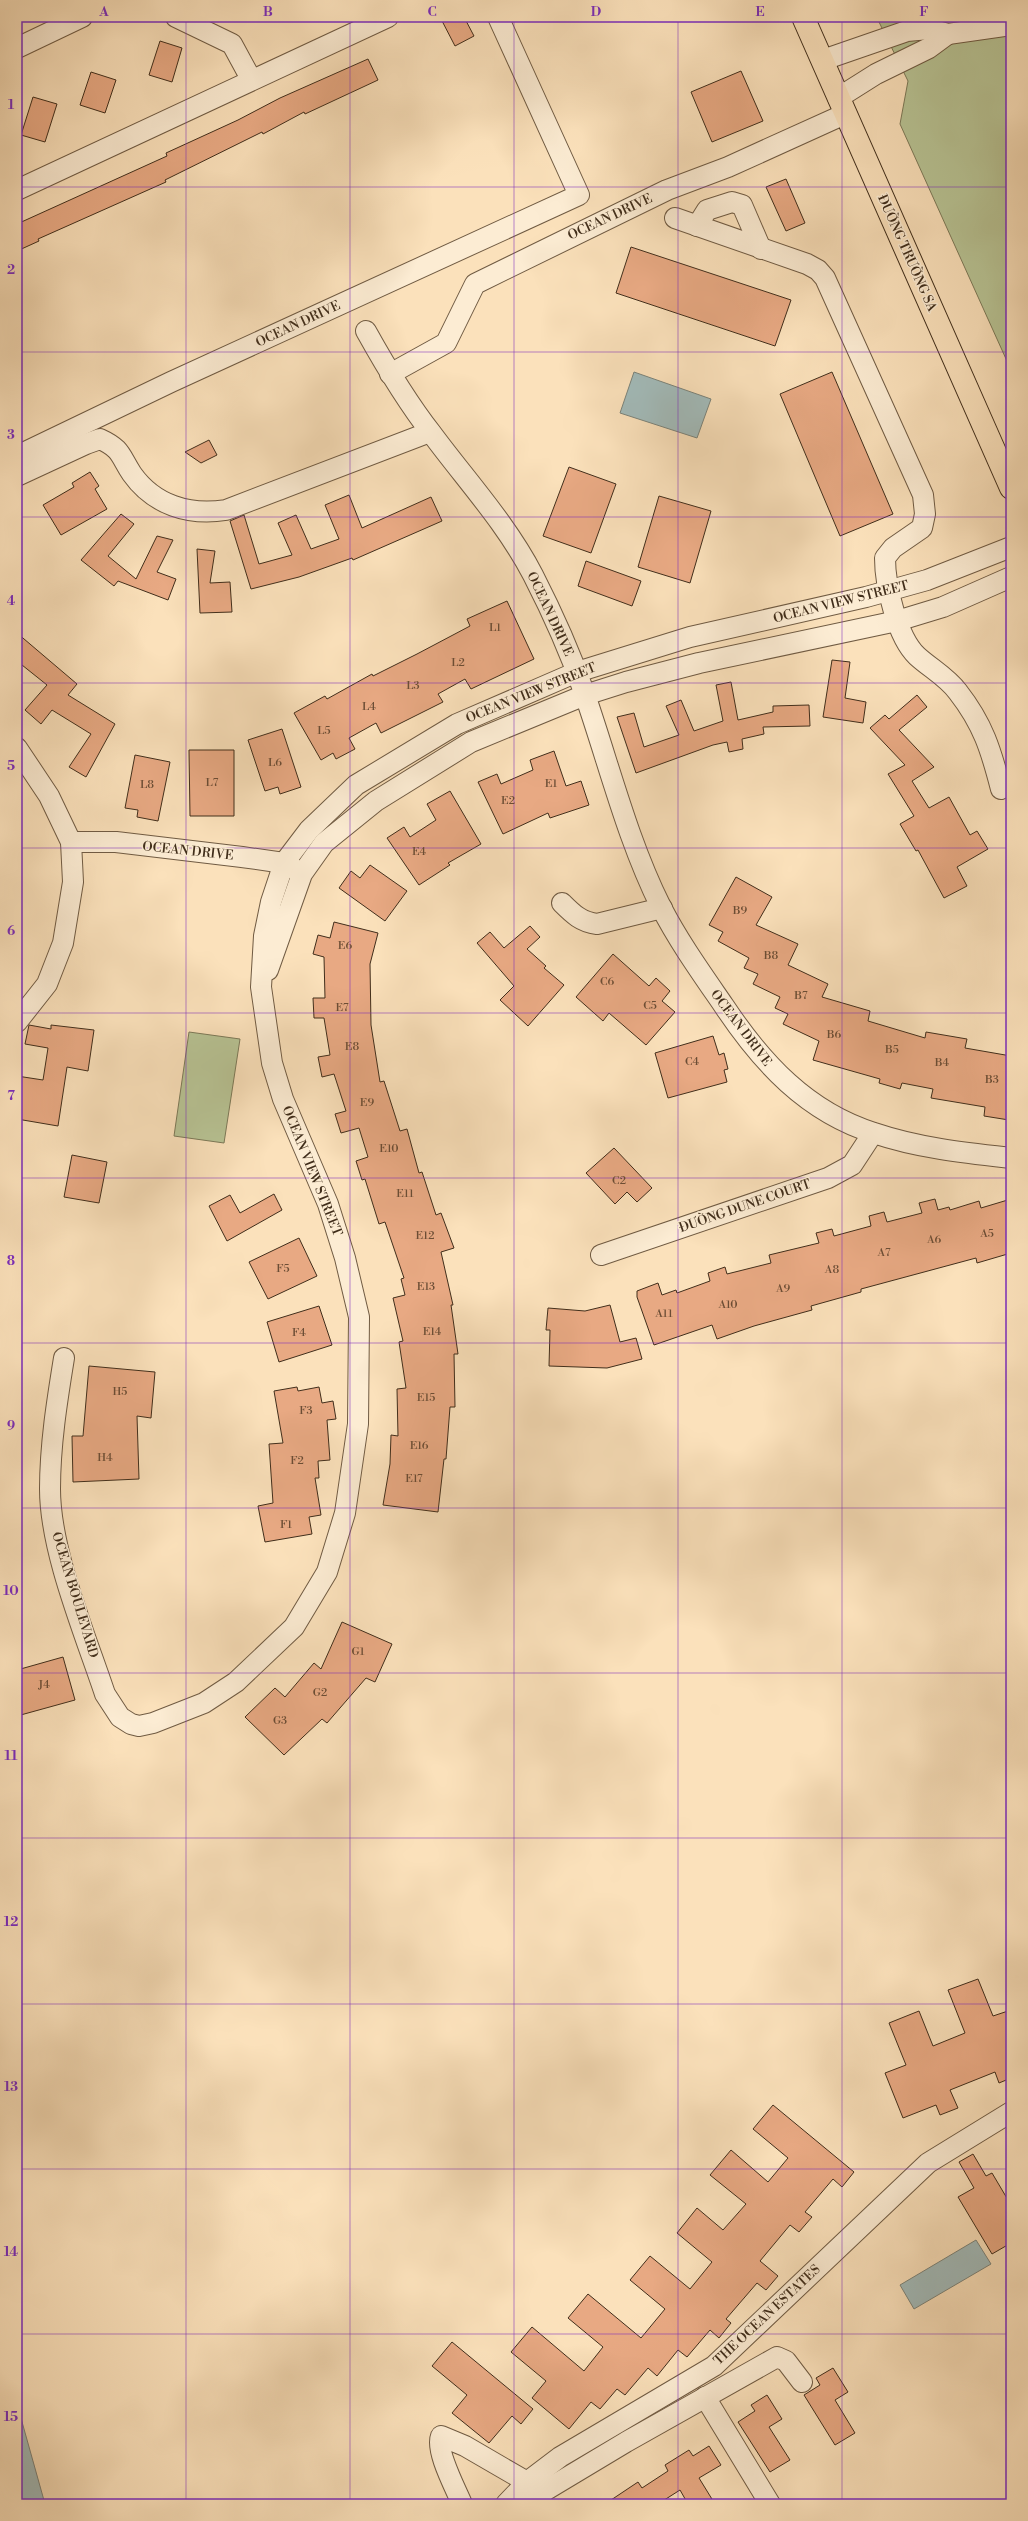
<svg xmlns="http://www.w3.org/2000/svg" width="1028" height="2521" font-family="'Libre Bodoni',serif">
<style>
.green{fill:#b8c495;stroke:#7c7958}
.water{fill:#a2bbba;stroke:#7b837a}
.building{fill:#e8a983;stroke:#412e1b}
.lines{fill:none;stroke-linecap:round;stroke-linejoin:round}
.minor-casing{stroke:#705b43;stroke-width:22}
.major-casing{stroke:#412e1b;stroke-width:24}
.minor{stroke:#fcecd3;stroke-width:20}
.major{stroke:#fbe1bb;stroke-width:22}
.grid{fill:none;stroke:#7b2cbf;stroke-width:1;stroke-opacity:0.55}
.labels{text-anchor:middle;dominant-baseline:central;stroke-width:3;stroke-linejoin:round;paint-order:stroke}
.number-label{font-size:11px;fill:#6b4d35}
.street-label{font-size:13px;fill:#412e1b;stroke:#fcecd3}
.neatline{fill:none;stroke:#7b2cbf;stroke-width:1.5}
.grid-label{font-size:13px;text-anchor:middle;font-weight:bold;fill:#7b2cbf}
</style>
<rect width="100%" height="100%" fill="#fbe1bb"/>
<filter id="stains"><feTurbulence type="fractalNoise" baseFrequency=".005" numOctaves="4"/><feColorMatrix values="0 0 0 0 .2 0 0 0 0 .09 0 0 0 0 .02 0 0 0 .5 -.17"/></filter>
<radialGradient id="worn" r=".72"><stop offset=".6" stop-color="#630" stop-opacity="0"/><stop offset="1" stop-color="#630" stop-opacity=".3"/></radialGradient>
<g class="green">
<path d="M874,17H1011V370L900,124L908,81L878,20Z"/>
<path d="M189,1032L240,1039L224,1143L174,1136Z"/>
</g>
<g class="water">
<path d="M634,372L711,399L697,438L620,413Z"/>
<path d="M976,2240L991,2264L914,2309L900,2285Z"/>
<path d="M17,2403V2404L45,2504H17Z"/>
</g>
<g class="building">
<path d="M440,17H464L474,36L455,46Z"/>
<path d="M160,41L182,48L172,82L149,75Z"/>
<path d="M368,59L378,80L305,114L304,112L263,134L262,132L165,180L166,182L38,239L39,241L17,251V224L167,156L166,153L238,120L280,98Z"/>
<path d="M741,71L763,121L712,142L691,92Z"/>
<path d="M91,72L116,80L105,113L80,105Z"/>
<path d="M33,97L57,104L45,142L21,135Z"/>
<path d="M786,179L805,223L786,231L766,187Z"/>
<path d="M631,247L791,300L775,346L616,293Z"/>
<path d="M832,372L893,514L840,536L780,394Z"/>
<path d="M209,440L217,455L201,463L185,452Z"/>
<path d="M569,467L616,484L591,553L543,536Z"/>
<path d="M90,472L99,486L95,489L107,509L61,535L43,505L74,487L72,483Z"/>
<path d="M349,495L362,528L431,497L442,521L353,560L352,558L299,577L251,589L230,521L244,515L259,564L292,555L278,523L296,515L311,549L339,539L325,505Z"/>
<path d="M659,496L711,511L690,583L638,567Z"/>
<path d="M121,514L134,524L108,556L136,579L157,536L173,540L157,572L176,579L168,600L118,581L114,586L81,560Z"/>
<path d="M197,549L215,551L210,583L230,582L232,612L200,613Z"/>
<path d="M586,561L641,581L632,606L578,586Z"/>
<path d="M507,601L534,659L471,689L465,679L438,694L443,702L381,733L376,723L349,738L355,749L336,759L333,753L321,760L294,713L325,696L327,699L372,674L373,676L417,654L470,626L467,619Z"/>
<path d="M17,633L77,684L68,695L115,724L86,777L69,767L91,734L52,710L41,724L25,710L47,685L17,661Z"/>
<path d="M832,660L850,662L845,698L866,702L863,723L823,717Z"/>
<path d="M731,682L738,720L773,712V706L809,705L810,726L763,727L764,734L742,739L743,749L729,752L727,742L713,745L636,773L617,717L634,713L644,747L679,735L666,706L681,700L694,731L723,721L716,685Z"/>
<path d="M917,695L927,707L899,730L934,767L912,781L929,808L949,797L970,835L977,831L988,849L957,867L967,886L944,898L918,850L916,851L900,824L914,816L888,774L905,765L870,728L885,715L889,719Z"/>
<path d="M282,729L301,787L280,794L278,787L265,791L248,740Z"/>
<path d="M189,750H234V816H190Z"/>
<path d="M554,751L566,786L581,781L589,805L550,818L548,813L503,834L478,782L497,774L501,784L533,770L530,760Z"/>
<path d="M135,755L170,762L158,821L137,817L138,810L125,808Z"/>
<path d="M450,791L481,844L448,863L450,865L419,885L387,838L404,827L410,837L436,820L427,804Z"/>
<path d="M370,865L407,891L385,921L339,888L351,871L360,878Z"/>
<path d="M736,877L772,897L756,925L798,944L788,965L828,984L822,997L870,1011L868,1021L925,1038L926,1032L967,1039L965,1048L1011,1056V1106L1009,1120L984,1116L985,1107L931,1098L933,1089L902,1083L900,1089L879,1083L880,1079L813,1060L819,1041L783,1024L788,1014L775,1008L780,997L753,984L758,974L744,968L749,958L718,941L723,932L709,925Z"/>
<path d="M334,922L378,933L370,964L371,1025L380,1082L384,1081L400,1131L407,1129L419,1173L422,1172L436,1215L441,1213L454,1248L441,1252L453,1305H451L458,1354H454L455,1407H450L446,1459H444L438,1512L383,1505L390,1464L391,1435L398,1436L397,1389L406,1388L399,1342L403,1341L393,1298L405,1295L401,1279L404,1278L385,1222L379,1224L365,1179L362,1180L356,1161L368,1157L359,1128L341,1133L335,1114L346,1111L334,1074L322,1077L318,1057L330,1055L324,1018H314L313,998H325L324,957L313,954L318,935L330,938Z"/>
<path d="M530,926L540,937L527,949L546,966L544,968L564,985L528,1026L500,1000L514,986L477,943L490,932L504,948Z"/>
<path d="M613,954L649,986L656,978L670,991L662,1001L675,1012L646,1045L609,1013L603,1021L576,997Z"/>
<path d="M29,1025L51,1029V1025L94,1030L88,1071L67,1067L58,1126L17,1119V1076L43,1080L48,1048L25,1044Z"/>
<path d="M713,1036L719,1055L724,1053L728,1069L724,1070L727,1082L668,1098L655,1053Z"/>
<path d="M614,1148L652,1188L637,1202L627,1192L615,1204L586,1173Z"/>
<path d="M72,1155L107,1162L99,1203L64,1197Z"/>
<path d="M274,1194L282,1210L227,1241L209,1206L230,1195L240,1213Z"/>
<path d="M935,1199L938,1210L949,1207L950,1210L979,1201L981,1208L1011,1199V1253L977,1263L976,1258L861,1289V1292L811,1306L812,1310L754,1326L717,1339L712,1325L654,1345L637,1297V1291L658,1283L662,1295L676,1290L677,1293L710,1281L708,1273L725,1267L727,1274L771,1263L769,1255L819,1243L816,1233L832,1229L834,1236L871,1226L869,1216L884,1212L887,1222L922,1213L919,1203Z"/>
<path d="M299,1238L317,1276L268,1299L249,1262Z"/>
<path d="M610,1305L620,1342L636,1338L642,1359L607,1368L549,1366L550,1330H546L548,1308L585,1311Z"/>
<path d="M319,1306L332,1345L279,1362L267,1322Z"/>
<path d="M89,1366L155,1372L151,1418L137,1416L139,1479L73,1482L72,1436H83Z"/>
<path d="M297,1387L298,1391L319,1387L322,1403L333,1401L336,1419L327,1420L330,1460L318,1461L319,1478H315L321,1515L309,1517L312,1534L265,1542L258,1506L273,1503L269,1444L283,1443L274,1391Z"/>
<path d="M342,1622L392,1644L375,1682L366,1678L327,1723L322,1719L284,1755L245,1717L275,1688L285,1697L314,1663L321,1669Z"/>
<path d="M63,1657L75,1700L17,1716V1670Z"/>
<path d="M978,1979L993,2016L1011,2010V2078L999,2083L995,2072L950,2090L958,2108L940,2115L936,2105L903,2118L885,2073L906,2065L889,2023L919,2011L933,2046L965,2033L948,1990Z"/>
<path d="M773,2105L854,2172L842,2187L833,2179L805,2212L812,2217L799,2232L790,2225L760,2261L778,2276L766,2290L757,2283L726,2319L731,2323L719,2338L710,2330L687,2357L678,2350L657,2376L648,2368L625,2395L617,2389L600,2409L591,2402L569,2429L532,2398L546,2381L511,2352L532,2327L584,2371L603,2347L568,2318L588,2294L641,2338L665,2309L630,2280L650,2256L690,2289L712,2262L677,2233L697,2208L723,2230L746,2204L710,2175L731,2150L768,2182L788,2158L753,2129Z"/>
<path d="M973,2154L986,2176L992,2173L1011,2205V2243L992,2254L958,2197L974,2188L959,2162Z"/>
<path d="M452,2342L533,2409L521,2424L512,2416L489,2443L452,2413L467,2395L432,2366Z"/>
<path d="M833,2368L848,2392L835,2400L855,2433L835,2445L804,2395L820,2385L816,2378Z"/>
<path d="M767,2395L782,2419L769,2427L790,2460L770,2472L738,2422L755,2411L751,2405Z"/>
<path d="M709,2446L721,2465L699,2478L715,2504H688L680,2490L658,2504H605L638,2482L642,2488L668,2471L665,2465L689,2450L693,2456Z"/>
</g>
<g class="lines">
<g class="minor-casing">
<g id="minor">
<path d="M176,17L232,44L251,79"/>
<path d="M17,48L82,17"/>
<path d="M823,60L907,31L929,29L948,34L1011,25"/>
<path d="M838,98L876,74L929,48L948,34"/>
<path d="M17,190L388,17"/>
<path d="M675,218L807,264L818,270L825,278L923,495L925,514L922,528L893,548L885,558C885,585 897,637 917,656C930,668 947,677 958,692C983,724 991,750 1001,789"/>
<path d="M697,226L707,210L732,202L742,205L761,249"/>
<path d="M366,331C386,367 407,402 432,434C466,480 506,523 533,575C552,612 570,652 584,692C609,764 627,839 661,907C679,942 702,974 724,1006C762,1063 807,1112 874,1133C918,1148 966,1153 1011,1158"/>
<path d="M390,374L446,343L475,284L667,190L728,167L845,114"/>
<path d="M17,456L171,382L579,195L498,17"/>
<path d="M17,476L86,444L100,439C122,449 120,456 132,474C154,505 189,516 226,510L430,432"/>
<path d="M17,748L49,796L71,842L73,882L63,943L47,984L17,1022"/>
<path d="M71,842H116L242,857L284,863L296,870"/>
<path d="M562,903C573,914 581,922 597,924L662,908"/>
<path d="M268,970L302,874L324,843L376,801L471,742L585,695L626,682L699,663L897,621L943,607L1011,577"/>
<path d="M601,1255L828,1178L852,1165L873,1133"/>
<path d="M64,1358C57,1401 50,1445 50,1489C50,1551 85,1634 105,1694L120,1717L131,1724L139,1726L153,1723L204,1703L236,1682L294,1627L327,1572L345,1513L358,1424L359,1317L345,1258L328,1204L283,1099L272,1063L261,987L264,936L271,902L284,863L309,830L356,785L457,724L577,672L690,637L866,597L927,580L1011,547"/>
<path d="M705,2397L770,2504"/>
<path d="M462,2504C456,2489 435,2451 441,2436L465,2446L527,2482"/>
<path d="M506,2504L527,2482L560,2457L714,2366L928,2163L1011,2112"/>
<path d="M529,2504L546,2490L626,2442L777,2357L786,2361L802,2382"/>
</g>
</g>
<g class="major-casing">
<path id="major" d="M803,17L1011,488"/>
</g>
<use href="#minor" class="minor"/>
<use href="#major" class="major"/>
</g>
<path class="grid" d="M186,17V2504M350,17V2504M514,17V2504M678,17V2504M842,17V2504M17,187H1011M17,352H1011M17,517H1011M17,683H1011M17,848H1011M17,1013H1011M17,1178H1011M17,1343H1011M17,1508H1011M17,1673H1011M17,1838H1011M17,2004H1011M17,2169H1011M17,2334H1011"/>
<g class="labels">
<g class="number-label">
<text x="495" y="628">L1</text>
<text x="458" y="663">L2</text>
<text x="413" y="686">L3</text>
<text x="369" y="707">L4</text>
<text x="324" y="731">L5</text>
<text x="275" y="763">L6</text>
<text x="212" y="783">L7</text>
<text x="551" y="784">E1</text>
<text x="147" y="785">L8</text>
<text x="508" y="801">E2</text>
<text x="419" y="852">E4</text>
<text x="740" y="911">B9</text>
<text x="345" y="946">E6</text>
<text x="771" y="956">B8</text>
<text x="607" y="982">C6</text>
<text x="801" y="996">B7</text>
<text x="650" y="1006">C5</text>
<text x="342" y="1008">E7</text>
<text x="834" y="1035">B6</text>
<text x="352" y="1047">E8</text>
<text x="892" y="1050">B5</text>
<text x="692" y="1062">C4</text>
<text x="942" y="1063">B4</text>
<text x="992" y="1080">B3</text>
<text x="367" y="1103">E9</text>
<text x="389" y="1149">E10</text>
<text x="619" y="1181">C2</text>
<text x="405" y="1194">E11</text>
<text x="987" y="1234">A5</text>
<text x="425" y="1236">E12</text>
<text x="934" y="1240">A6</text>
<text x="884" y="1253">A7</text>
<text x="283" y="1269">F5</text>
<text x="832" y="1270">A8</text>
<text x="426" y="1287">E13</text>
<text x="783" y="1289">A9</text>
<text x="728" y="1305">A10</text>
<text x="664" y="1314">A11</text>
<text x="432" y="1332">E14</text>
<text x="299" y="1333">F4</text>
<text x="120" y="1392">H5</text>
<text x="426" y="1398">E15</text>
<text x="306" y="1411">F3</text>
<text x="419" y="1446">E16</text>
<text x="105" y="1458">H4</text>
<text x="297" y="1461">F2</text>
<text x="414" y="1479">E17</text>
<text x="286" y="1525">F1</text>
<text x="358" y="1652">G1</text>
<text x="44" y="1685">J4</text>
<text x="320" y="1693">G2</text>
<text x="280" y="1721">G3</text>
</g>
<g class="street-label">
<text transform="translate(610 217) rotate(-25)">OCEAN DRIVE</text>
<text transform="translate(907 253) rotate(66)">ĐƯỜNG TRƯỜNG SA</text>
<text transform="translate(298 324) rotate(-25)">OCEAN DRIVE</text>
<text transform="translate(841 602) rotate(-14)">OCEAN VIEW STREET</text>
<text transform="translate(550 614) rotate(65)">OCEAN DRIVE</text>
<text transform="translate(531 693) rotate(-22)">OCEAN VIEW STREET</text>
<text transform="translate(188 851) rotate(6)">OCEAN DRIVE</text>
<text transform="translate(741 1028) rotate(53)">OCEAN DRIVE</text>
<text transform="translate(312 1171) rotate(68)">OCEAN VIEW STREET</text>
<text transform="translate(745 1206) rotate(-19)">ĐƯỜNG DUNE COURT</text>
<text transform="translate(75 1595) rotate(73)">OCEAN BOULEVARD</text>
<text transform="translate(767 2315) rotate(-43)">THE OCEAN ESTATES</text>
</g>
</g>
<rect width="1028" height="2521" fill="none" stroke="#fbe1bb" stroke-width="44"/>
<rect x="22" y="22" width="984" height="2477" class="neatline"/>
<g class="grid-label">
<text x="104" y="16">A</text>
<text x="268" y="16">B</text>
<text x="432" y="16">C</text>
<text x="596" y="16">D</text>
<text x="760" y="16">E</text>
<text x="924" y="16">F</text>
<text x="11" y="109">1</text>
<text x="11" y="274">2</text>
<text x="11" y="439">3</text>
<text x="11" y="605">4</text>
<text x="11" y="770">5</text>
<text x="11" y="935">6</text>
<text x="11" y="1100">7</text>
<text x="11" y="1265">8</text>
<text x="11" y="1430">9</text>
<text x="11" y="1595">10</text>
<text x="11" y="1760">11</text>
<text x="11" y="1926">12</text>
<text x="11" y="2091">13</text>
<text x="11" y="2256">14</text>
<text x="11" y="2421">15</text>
</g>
<rect width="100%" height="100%" filter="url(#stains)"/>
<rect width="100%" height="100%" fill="url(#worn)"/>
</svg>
